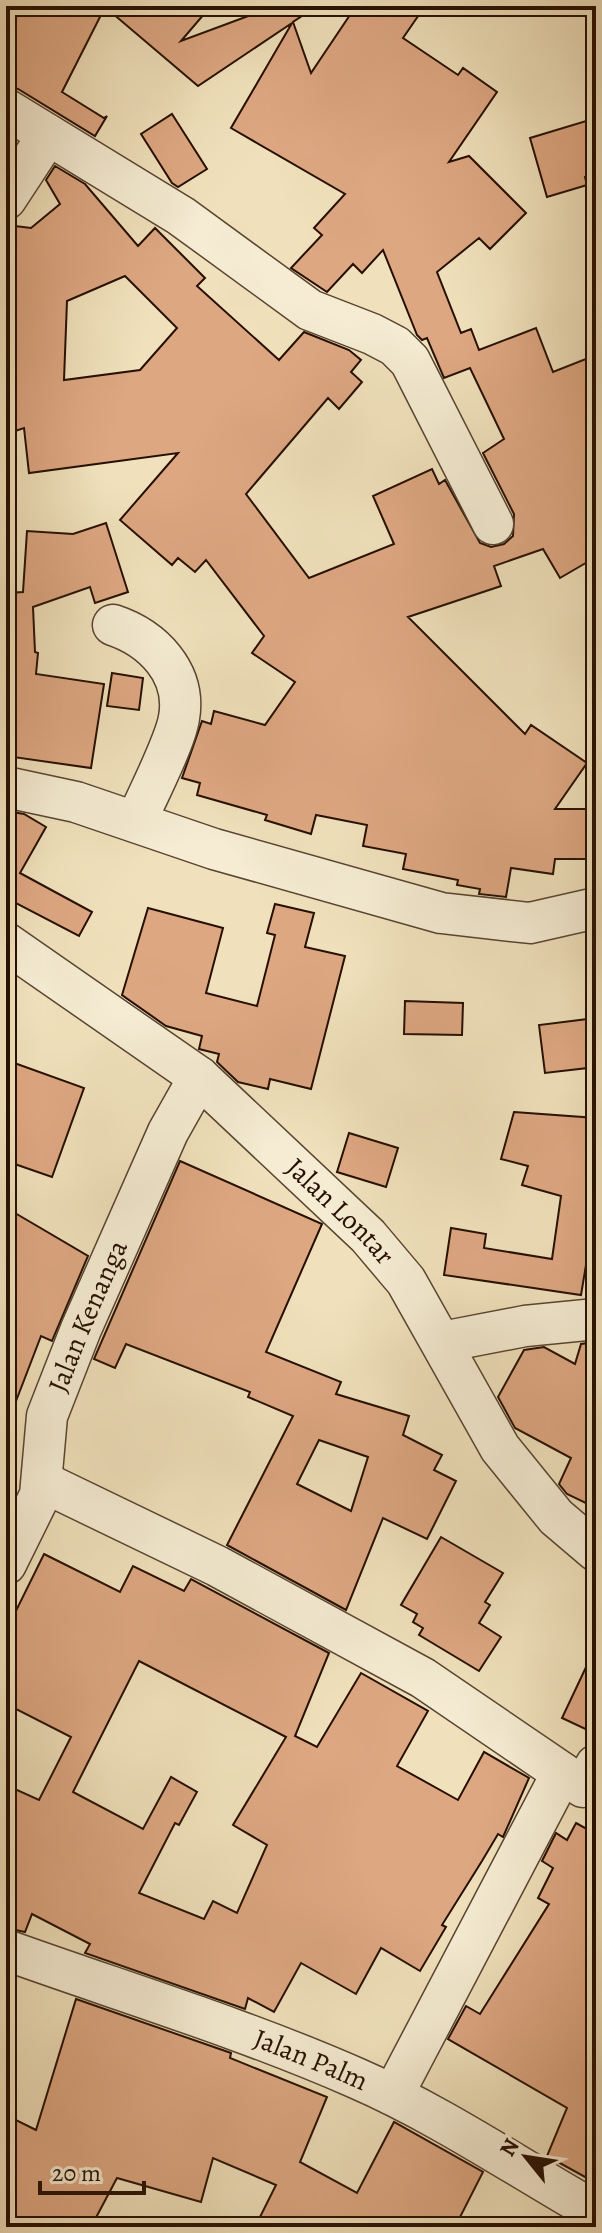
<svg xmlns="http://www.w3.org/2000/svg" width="602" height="2233" font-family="Alegreya,serif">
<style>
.building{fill:#dda782;stroke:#260f02;stroke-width:2;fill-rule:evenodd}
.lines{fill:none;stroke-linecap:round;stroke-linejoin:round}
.street-casing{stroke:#584430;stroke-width:43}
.street{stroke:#f5ecd3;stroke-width:40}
.labels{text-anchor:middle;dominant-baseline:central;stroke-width:7;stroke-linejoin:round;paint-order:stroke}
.street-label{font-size:28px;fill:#260f02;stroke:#f5ecd3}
</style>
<rect width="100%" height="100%" fill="#f0e1bc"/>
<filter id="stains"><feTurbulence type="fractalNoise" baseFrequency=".0025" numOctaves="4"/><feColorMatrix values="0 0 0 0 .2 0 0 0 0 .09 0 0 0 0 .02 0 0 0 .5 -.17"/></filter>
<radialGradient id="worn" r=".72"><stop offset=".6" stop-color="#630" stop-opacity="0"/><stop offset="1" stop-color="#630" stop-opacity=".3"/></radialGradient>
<g class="building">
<path d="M17,6H211L181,41L275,6H317L293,22L311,73L356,6H425L403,38L458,75L463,68L497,92L449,162L469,156L526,213L490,249L479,238L437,272L461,333L471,329L479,350L536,328L553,372L596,355V557L560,578L543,549L494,566L501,586L408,617L525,734L531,725L587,763L555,809H596V859H555L553,874L511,868L506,897L479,894L480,889L457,885L458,880L403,869L406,854L363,846L367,825L316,815L311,834L265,820L267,815L197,795L200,783L182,778L202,721L211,724L214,711L265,725L295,682L252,653L264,636L206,560L195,572L178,558L172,565L120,520L178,453L29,473L24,428L6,434V225L31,228L60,204L46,180L55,166L85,184L138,246L155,228L205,278L197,286L279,360L304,332L349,350L361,360L351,372L362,382L339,409L328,398L246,494L309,578L394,544L373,496L432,469L439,484L445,480L480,543L491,547L504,544L513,536L514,514L483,453L504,439L470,368L444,378L427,338L422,340L417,335L383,250L362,273L353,264L327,292L291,268L322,235L314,228L345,194L231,128L292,23L198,86L105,7L62,92L104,118L107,116L95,136L18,89L6,86V28ZM125,276L177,328L140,370L64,380L67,301Z"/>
<path d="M172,114L207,169L178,187L172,183L141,134Z"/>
<path d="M596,118V174L585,177L587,185L547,197L530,138Z"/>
<path d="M106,523L128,592L95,603L90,587L33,607L35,652L38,653L36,674L104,684L91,768L6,756V593L23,592L27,531L73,534Z"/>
<path d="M112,673L143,678L139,710L107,706Z"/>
<path d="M6,811L24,814L46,827L20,873L92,912L79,936L6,898Z"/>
<path d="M275,904L314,913L305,947L345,956L311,1089L270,1079L268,1089L238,1082L217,1062L219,1054L199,1049L202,1036L166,1026L122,995L148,908L223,928L206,993L257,1006L275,935L267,933Z"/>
<path d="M405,1001L463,1003L462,1035L404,1034Z"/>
<path d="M596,1018V1067L545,1073L539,1025Z"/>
<path d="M6,1060L84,1088L52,1177L6,1161Z"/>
<path d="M514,1112L596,1118V1254L588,1253L581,1295L444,1275L451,1228L486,1234L484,1248L552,1259L561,1196L522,1185L528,1166L501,1159Z"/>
<path d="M349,1133L398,1148L386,1187L337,1172Z"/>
<path d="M180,1161L322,1224L266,1352L341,1382L336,1394L409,1416L403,1435L442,1455L434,1470L456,1481L427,1539L383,1518L346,1610L227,1545L293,1416L248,1397L250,1392L126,1344L115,1368L94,1359ZM319,1440L368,1457L351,1511L297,1484Z"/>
<path d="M15,1213L88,1256L52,1341L41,1336L8,1422L6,1228Z"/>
<path d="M596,1342V1508L567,1494L559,1484L571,1458L515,1428L498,1397L524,1350L544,1347L575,1364L581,1344Z"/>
<path d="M441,1537L503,1573L485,1602L490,1605L479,1623L501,1637L479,1671L419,1635L423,1628L413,1622L417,1614L401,1605Z"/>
<path d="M44,1554L120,1592L133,1566L184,1591L191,1579L329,1653L295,1736L317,1747L361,1673L428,1711L397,1766L458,1800L484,1752L529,1778L503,1837L498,1834L482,1861L442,1925L446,1927L420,1971L381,1948L356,1994L301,1963L274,2012L248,1998L245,2009L85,1953L90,1944L32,1914L25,1932L6,1928V1785L39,1800L71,1737L6,1704V1631ZM139,1661L286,1737L233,1825L267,1845L237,1913L213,1901L204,1919L139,1893L175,1823L179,1825L197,1792L171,1777L143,1829L73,1792Z"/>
<path d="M596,1646V1734L562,1718Z"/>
<path d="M576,1823L596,1834V2183L547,2156L567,2108L448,2039L466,2006L480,2014L549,1904L538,1898L553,1868L542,1861L556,1833L567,1840Z"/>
<path d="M76,1999L231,2053L230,2058L327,2097L300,2162L357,2193L394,2122L483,2172L455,2227H255L276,2185L213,2158L201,2202L117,2178L91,2227H6V2115L36,2130Z"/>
</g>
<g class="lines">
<g class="street-casing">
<g id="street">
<path d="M6,109L181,216L310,310L372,334L395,346L410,361L493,524"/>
<path d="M6,199L48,135"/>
<path d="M113,625C152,638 187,672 179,718C175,743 147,796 136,822"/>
<path d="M6,787L76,802L214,849L441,913L530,923L596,908"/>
<path id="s1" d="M6,943L199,1077L368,1236L406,1281L500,1448L556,1517L596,1551"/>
<path d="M442,1342L525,1326L596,1319"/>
<path d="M43,1482L217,1566L423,1678L583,1787L596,1765"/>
<path id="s2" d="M6,1564L40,1495L47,1416L81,1329L168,1132L199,1077"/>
<path id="s3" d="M6,1950C123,1992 242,2028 356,2078C439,2114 517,2167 596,2212"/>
<path d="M393,2095L562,1773"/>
</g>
</g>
<use href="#street" class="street"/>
</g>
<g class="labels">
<g class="street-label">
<text stroke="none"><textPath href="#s1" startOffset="430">Jalan Lontar</textPath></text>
<text stroke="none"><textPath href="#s2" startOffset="264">Jalan Kenanga</textPath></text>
<text stroke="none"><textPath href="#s3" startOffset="324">Jalan Palm</textPath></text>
</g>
</g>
<rect width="602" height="2233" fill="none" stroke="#f0e1bc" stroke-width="32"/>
<rect x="8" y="8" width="586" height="2217" fill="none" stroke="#260f02" stroke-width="4"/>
<rect x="16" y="16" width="570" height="2201" fill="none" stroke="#260f02" stroke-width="2"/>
<g transform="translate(526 2157) rotate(300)" stroke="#f5ecd3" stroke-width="6" paint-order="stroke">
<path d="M0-6L14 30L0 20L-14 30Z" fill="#260f02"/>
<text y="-12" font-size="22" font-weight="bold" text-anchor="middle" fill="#260f02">N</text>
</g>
<path d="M40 2181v12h104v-12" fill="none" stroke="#260f02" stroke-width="4"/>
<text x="52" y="2181" font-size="24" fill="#260f02" stroke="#f5ecd3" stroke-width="6" paint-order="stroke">20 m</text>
<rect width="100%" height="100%" filter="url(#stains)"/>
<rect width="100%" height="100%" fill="url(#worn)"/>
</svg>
